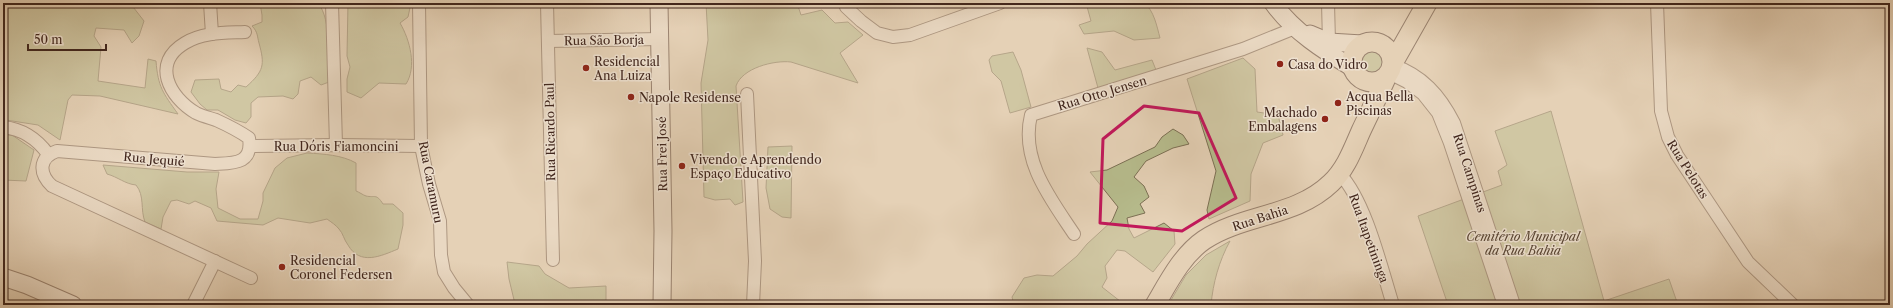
<svg xmlns="http://www.w3.org/2000/svg" width="1893" height="308" font-family="'Libre Caslon Text',serif">
<style>
.green{fill:#b6bb8c;stroke:#7c7054}
.lines{fill:none;stroke-linecap:round;stroke-linejoin:round}
.street-casing{stroke:#6a5143;stroke-width:14}
.secondary-casing{stroke:#41261d;stroke-width:19}
.primary-casing{stroke:#41261d;stroke-width:21}
.street{stroke:#eee1d0;stroke-width:12}
.secondary{stroke:#eee1d0;stroke-width:17}
.primary{stroke:#e5d1b6;stroke-width:19}
.marked{fill:none;stroke:#c2185b;stroke-width:3;stroke-linejoin:round}
.poi-dot{fill:#8f2418;stroke:#eee1d0;stroke-width:1.5}
.labels{text-anchor:middle;dominant-baseline:central;stroke-width:3;stroke-linejoin:round;paint-order:stroke}
.street-label{font-size:12px;fill:#41261d;stroke:#eee1d0}
.poi-label{font-size:12px;fill:#41261d;stroke:#eee1d0;text-anchor:start}
.park-label{font-size:12px;font-style:italic;fill:#584433;stroke:#eee1d0}
</style>
<rect width="100%" height="100%" fill="#e5d1b6"/>
<filter id="stains"><feTurbulence type="fractalNoise" baseFrequency=".005" numOctaves="4"/><feColorMatrix values="0 0 0 0 .2 0 0 0 0 .09 0 0 0 0 .02 0 0 0 .5 -.17"/></filter>
<radialGradient id="worn" r=".72"><stop offset=".6" stop-color="#630" stop-opacity="0"/><stop offset="1" stop-color="#630" stop-opacity=".3"/></radialGradient>
<g class="green">
<path d="M3,3H130L144,21L139,36L132,43L124,30L96,28L94,36L101,47L98,81L145,88L148,59L156,61C158,87 163,93 178,114L100,96L72,95L68,100L60,140L38,125L6,120L3,110Z"/>
<path d="M260,3H318C332,20 328,61 329,82L321,85L311,77L300,81L298,94L293,99L283,96L258,97L251,103V117L246,123L235,120L218,110H207L200,104L191,92L195,80L219,79L221,89L231,92L238,85L246,87C264,71 265,65 259,43C257,36 258,32 252,26L262,22V15Z"/>
<path d="M348,3H411L408,17L400,23C410,40 417,67 406,84L379,83L361,98L347,92V79L350,67L347,56Z"/>
<path d="M706,3H797L801,15L822,10L835,23L848,22L863,35L840,53L858,83L791,62C774,60 742,68 736,86L743,202L735,205L730,199L715,200L704,197L701,83L708,40Z"/>
<path d="M1086,3H1144C1154,10 1157,27 1160,38L1134,40L1114,31L1084,34L1079,25L1091,21Z"/>
<path d="M1087,48L1102,52L1115,70L1152,60L1156,70L1098,88Z"/>
<circle cx="1372" cy="62" r="13"/>
<path d="M1013,52L1021,70L1031,107L1010,113L1001,81L992,72L989,60L992,56Z"/>
<path d="M1243,58L1255,69L1257,112L1278,115L1283,135L1263,143L1251,174L1250,201L1209,219L1207,210L1216,171L1187,79Z"/>
<path d="M1551,111L1604,301L1669,279L1678,305H1448L1418,216L1502,185L1498,171L1507,165L1495,131Z"/>
<path d="M1173,129L1183,135L1189,144L1173,148L1146,161L1134,177L1144,186L1149,197L1140,204L1145,213L1127,218L1129,229L1134,238L1164,223L1174,231L1175,244L1153,272L1125,251L1117,250L1105,266L1107,278L1102,287L1125,305H1093L1089,301L1085,305H1014L1012,297L1024,278L1037,275L1053,276L1077,256L1087,244L1112,221L1118,207L1090,172L1107,170L1155,147L1162,137Z"/>
<path d="M3,135H12L34,150L26,181L3,180Z"/>
<path d="M792,146L791,218L782,217L770,209L766,188L768,147Z"/>
<path d="M307,153C324,154 342,155 356,163V191C359,192 363,195 366,196C375,198 376,193 383,204H393L403,213V225L398,249C381,256 360,266 348,245C344,240 343,233 339,229C336,225 331,222 327,219L310,223L278,218L263,225L217,221L211,208L195,201L189,204L177,200L171,201L163,217L161,229L145,222C140,209 145,196 136,185C125,184 118,177 107,174L103,165L187,172H219L216,189L218,208L240,219H258L263,201V193L275,168L287,158Z"/>
<path d="M1230,241C1219,261 1213,283 1211,305H1168L1186,275L1206,255Z"/>
<path d="M507,262L539,266L545,274L569,288L606,286V305H522L515,304L509,279Z"/>
</g>
<g class="lines">
<g class="street-casing">
<g id="street">
<path d="M210,3L212,34"/>
<path d="M332,3L336,145"/>
<path d="M419,3L421,146L429,184L440,221L441,255L444,272L454,288L468,305"/>
<path d="M547,3L553,260"/>
<path d="M845,3L846,7L861,21L877,33L893,37L910,35L1000,3"/>
<path d="M1328,3L1329,42"/>
<path d="M1657,3L1661,111L1668,137L1677,155L1748,262L1793,305"/>
<path d="M245,32C226,33 203,32 185,43C151,63 169,97 196,113C202,116 210,118 216,120C227,125 239,131 249,138C253,164 234,163 215,164L57,151C38,158 39,174 52,186L251,278"/>
<path d="M548,41L660,39"/>
<path d="M1392,65C1422,75 1440,95 1454,123L1514,305"/>
<path d="M1389,73L1407,82L1423,94L1438,113L1450,143L1504,305"/>
<path d="M747,94L755,261L753,305"/>
<path d="M3,127C23,129 37,139 48,154"/>
<path d="M250,146L336,145L421,146"/>
<path d="M1340,174C1366,202 1381,267 1393,305"/>
<path d="M1074,234C1050,198 1020,160 1031,115L1243,49L1295,28"/>
<path d="M193,305L215,261"/>
</g>
</g>
<g class="secondary-casing">
<g id="secondary">
<path d="M659,3L663,231L662,305"/>
<path d="M1273,3C1293,31 1324,51 1353,68"/>
<path d="M1310,34L1329,42L1362,44"/>
<path d="M3,277L27,285L73,305"/>
</g>
</g>
<g class="primary-casing">
<g id="primary">
<circle cx="1372" cy="62" r="20"/>
<path d="M1393,63L1427,3"/>
<path d="M1155,305C1168,283 1182,255 1204,240C1243,214 1296,217 1331,183C1346,169 1353,149 1361,131C1370,112 1379,94 1387,76"/>
</g>
</g>
<use href="#street" class="street"/>
<use href="#secondary" class="secondary"/>
<use href="#primary" class="primary"/>
</g>
<path d="M0 0H1893V308H0ZM1144,106L1199,113L1236,198L1182,231L1100,223L1103,139Z" fill="#e5d1b6" fill-opacity=".55" fill-rule="evenodd"/>
<path class="marked" d="M1144,106L1199,113L1236,198L1182,231L1100,223L1103,139Z"/>
<g class="poi-dot">
<circle cx="1280" cy="64" r="4"/>
<circle cx="586" cy="68" r="4"/>
<circle cx="631" cy="97" r="4"/>
<circle cx="1338" cy="103" r="4"/>
<circle cx="1325" cy="119" r="4"/>
<circle cx="682" cy="166" r="4"/>
<circle cx="282" cy="267" r="4"/>
</g>
<g class="labels">
<g class="street-label">
<text transform="translate(604 40) rotate(-1)">Rua São Borja</text>
<text transform="translate(1102 93) rotate(-17)">Rua Otto Jensen</text>
<text transform="translate(550 132) rotate(-91)">Rua Ricardo Paul</text>
<text x="336" y="146">Rua Dóris Fiamoncini</text>
<text transform="translate(662 154) rotate(-91)">Rua Frei José</text>
<text transform="translate(154 159) rotate(5)">Rua Jequié</text>
<text transform="translate(1688 169) rotate(58)">Rua Pelotas</text>
<text transform="translate(1470 173) rotate(72)">Rua Campinas</text>
<text transform="translate(431 182) rotate(79)">Rua Caramuru</text>
<text transform="translate(1260 218) rotate(-18)">Rua Bahia</text>
<text transform="translate(1369 238) rotate(70)">Rua Itapetininga</text>
</g>
<g class="poi-label">
<text x="594" y="61">Residencial<tspan x="594" dy="14">Ana Luiza</tspan></text>
<text x="1288" y="64">Casa do Vidro</text>
<text x="1346" y="96">Acqua Bella<tspan x="1346" dy="14">Piscinas</tspan></text>
<text x="639" y="97">Napole Residense</text>
<text x="1317" y="112" text-anchor="end">Machado<tspan x="1317" dy="14">Embalagens</tspan></text>
<text x="690" y="159">Vivendo e Aprendendo<tspan x="690" dy="14">Espaço Educativo</tspan></text>
<text x="290" y="260">Residencial<tspan x="290" dy="14">Coronel Federsen</tspan></text>
</g>
<g class="park-label">
<text x="1523" y="236">Cemitério Municipal<tspan x="1523" dy="14">da Rua Bahia</tspan></text>
</g>
</g>
<rect width="1893" height="308" fill="none" stroke="#e5d1b6" stroke-width="16"/>
<rect x="4" y="4" width="1885" height="300" fill="none" stroke="#41261d" stroke-width="2"/>
<rect x="8" y="8" width="1877" height="292" fill="none" stroke="#41261d"/>
<path d="M28 44v6h78v-6" fill="none" stroke="#41261d" stroke-width="2"/>
<text x="34" y="44" font-size="12" fill="#41261d" stroke="#eee1d0" stroke-width="3" paint-order="stroke">50 m</text>
<rect width="100%" height="100%" filter="url(#stains)"/>
<rect width="100%" height="100%" fill="url(#worn)"/>
</svg>
